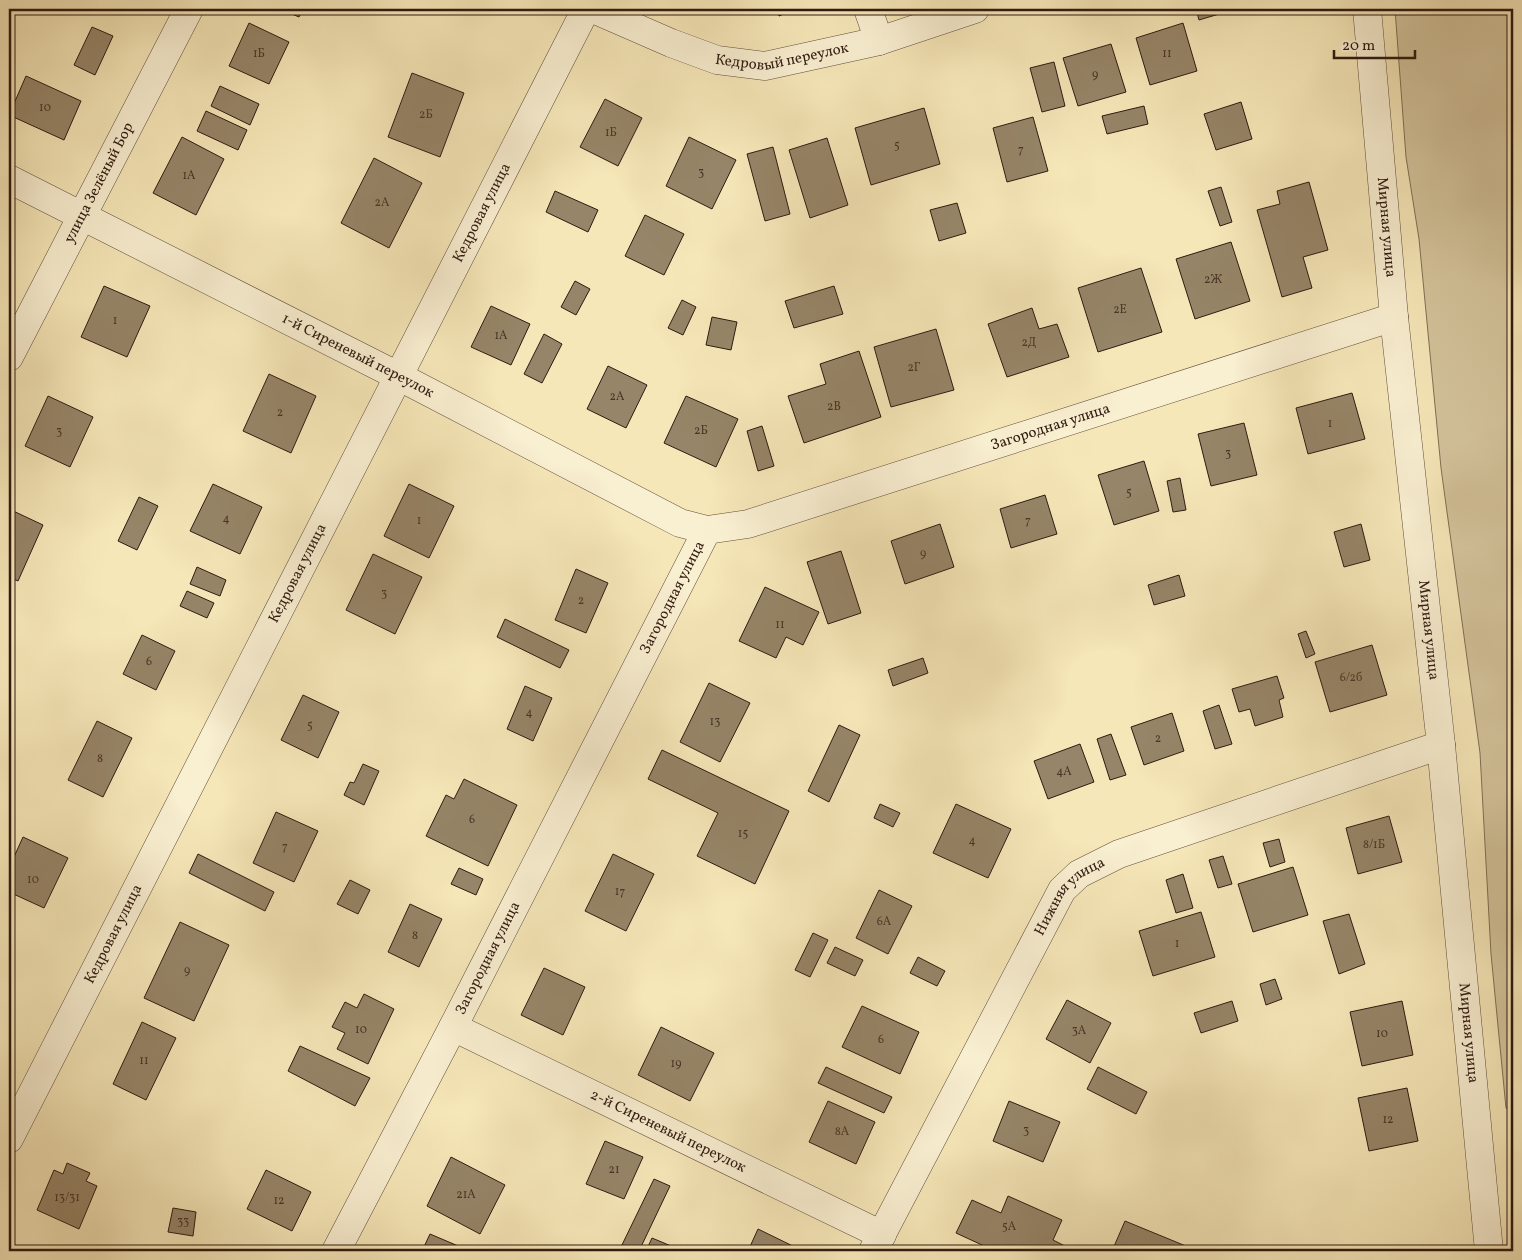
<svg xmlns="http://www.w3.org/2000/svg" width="1522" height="1260" font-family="Vollkorn,serif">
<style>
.green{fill:#d4c49c;stroke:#826f56}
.building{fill:#968568;stroke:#2f1a11}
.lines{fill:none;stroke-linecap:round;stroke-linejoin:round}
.minor-casing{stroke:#614d3b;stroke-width:29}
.path{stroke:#2f1a11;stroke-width:3;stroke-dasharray:1 2.5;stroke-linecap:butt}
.minor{stroke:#f9efd1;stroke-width:28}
.labels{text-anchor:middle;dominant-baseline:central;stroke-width:4;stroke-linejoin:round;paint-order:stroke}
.number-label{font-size:12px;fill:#493527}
.street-label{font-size:15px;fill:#2f1a11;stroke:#f9efd1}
</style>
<rect width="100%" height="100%" fill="#f6e7b8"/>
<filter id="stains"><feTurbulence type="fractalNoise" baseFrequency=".004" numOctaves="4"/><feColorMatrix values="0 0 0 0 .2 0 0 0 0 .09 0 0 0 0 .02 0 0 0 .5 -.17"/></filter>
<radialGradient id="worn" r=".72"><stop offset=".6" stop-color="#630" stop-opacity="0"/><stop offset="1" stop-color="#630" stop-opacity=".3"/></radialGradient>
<path class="green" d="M1395,9H1513V1114L1506,1108L1491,954L1480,753L1441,468L1419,239L1406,157Z"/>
<g class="building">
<path d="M280,9H303L299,17Z"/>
<path d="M777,9H795L779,16Z"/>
<path d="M1196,9H1236L1199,20Z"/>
<path d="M249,23L289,42L269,84L229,66Z"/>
<path d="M1183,23L1197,71L1150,85L1136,38Z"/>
<path d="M92,27L113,36L95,75L74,65Z"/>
<path d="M1111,44L1126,92L1078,106L1063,58Z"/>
<path d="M1054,62L1065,106L1042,112L1030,68Z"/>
<path d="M412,73L464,93L440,157L388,137Z"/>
<path d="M26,76L81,101L64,140L9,115Z"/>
<path d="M220,86L259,104L250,125L211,106Z"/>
<path d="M605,99L642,118L618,166L580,147Z"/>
<path d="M1241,102L1252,139L1216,150L1204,114Z"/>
<path d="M1144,106L1148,124L1107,134L1102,116Z"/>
<path d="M924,108L940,164L871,185L855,128Z"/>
<path d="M206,111L247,130L238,150L197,131Z"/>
<path d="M1033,117L1048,171L1007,182L993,128Z"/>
<path d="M182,137L224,159L196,215L153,193Z"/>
<path d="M689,137L736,160L712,209L666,186Z"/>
<path d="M827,138L848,205L810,218L789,150Z"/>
<path d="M773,147L790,214L765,221L747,154Z"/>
<path d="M374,158L422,183L389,248L341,223Z"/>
<path d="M1309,182L1328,250L1303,257L1312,288L1282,297L1257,210L1280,204L1277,191Z"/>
<path d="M1221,187L1232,222L1220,226L1208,191Z"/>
<path d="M555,191L598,210L588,232L546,212Z"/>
<path d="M957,203L966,233L939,241L930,210Z"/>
<path d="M645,215L684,234L664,275L625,256Z"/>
<path d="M1231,242L1250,301L1195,319L1176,259Z"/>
<path d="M1141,268L1162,332L1098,352L1078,288Z"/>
<path d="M575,281L590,289L576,315L561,307Z"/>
<path d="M104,286L150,306L127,357L81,337Z"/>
<path d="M834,286L843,314L794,328L785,301Z"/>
<path d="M682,300L696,307L683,335L668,328Z"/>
<path d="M491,306L530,324L511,365L471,347Z"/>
<path d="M1032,308L1039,329L1057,324L1069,357L1007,377L988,324Z"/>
<path d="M712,317L737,322L731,350L706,345Z"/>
<path d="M936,329L954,390L891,407L874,347Z"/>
<path d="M544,334L562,344L542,383L524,374Z"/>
<path d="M859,351L881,417L804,443L788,396L826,384L820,364Z"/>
<path d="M608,366L647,385L626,428L587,409Z"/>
<path d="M269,374L316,396L291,453L243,431Z"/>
<path d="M1352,393L1365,439L1308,454L1296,408Z"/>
<path d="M48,396L93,417L70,467L25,446Z"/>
<path d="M686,396L738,419L716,467L664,443Z"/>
<path d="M1244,423L1257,475L1211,486L1198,434Z"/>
<path d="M762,426L774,466L758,471L747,431Z"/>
<path d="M1144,461L1159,511L1114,525L1098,475Z"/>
<path d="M1180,478L1186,510L1173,512L1167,481Z"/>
<path d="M213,484L262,507L240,554L190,531Z"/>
<path d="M409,484L454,506L429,558L384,536Z"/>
<path d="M1045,495L1057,534L1011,548L1000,509Z"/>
<path d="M139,497L158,506L137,550L118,541Z"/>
<path d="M9,509L43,525L18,581L9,577Z"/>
<path d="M940,524L954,567L905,584L891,541Z"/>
<path d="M1361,524L1370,560L1344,567L1334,532Z"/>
<path d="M841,551L861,613L828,624L807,562Z"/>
<path d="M373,554L422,577L395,634L346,610Z"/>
<path d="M197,567L226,580L220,596L190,584Z"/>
<path d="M576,569L608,583L586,633L555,620Z"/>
<path d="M1179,575L1185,596L1154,605L1148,585Z"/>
<path d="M765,587L819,612L803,645L786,637L776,658L739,641Z"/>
<path d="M187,591L214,603L207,618L180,606Z"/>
<path d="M505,619L569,650L560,668L497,637Z"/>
<path d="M1306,631L1315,654L1306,658L1298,634Z"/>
<path d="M142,635L175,651L156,690L123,674Z"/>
<path d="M1372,645L1387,695L1330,712L1315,662Z"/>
<path d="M923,658L928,673L893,686L888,670Z"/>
<path d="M1277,676L1284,698L1279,700L1283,717L1255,726L1250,709L1239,712L1232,689Z"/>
<path d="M709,683L750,703L720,762L680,742Z"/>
<path d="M525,686L552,698L533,741L507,729Z"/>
<path d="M303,695L339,712L318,758L281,740Z"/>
<path d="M1219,705L1232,744L1215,749L1203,711Z"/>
<path d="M1172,713L1184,751L1144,765L1131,727Z"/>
<path d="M97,721L132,738L103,797L68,780Z"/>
<path d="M839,725L860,735L829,802L808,791Z"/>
<path d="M1111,734L1126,775L1110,780L1097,739Z"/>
<path d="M1080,744L1094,782L1048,799L1034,761Z"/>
<path d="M662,750L789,811L755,884L697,856L718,813L648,779Z"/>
<path d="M363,764L379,771L364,805L344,795L350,782L354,783Z"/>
<path d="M464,779L517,805L488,866L426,836L446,795L454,799Z"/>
<path d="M880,804L900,813L893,827L874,818Z"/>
<path d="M956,804L1011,829L988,878L933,853Z"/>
<path d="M276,812L318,831L294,882L253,863Z"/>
<path d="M1389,816L1402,862L1358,874L1346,828Z"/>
<path d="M23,837L68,858L44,908L9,892V868Z"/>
<path d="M1279,839L1285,862L1270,867L1263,843Z"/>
<path d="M198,854L274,892L265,911L189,873Z"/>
<path d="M613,854L654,874L626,931L585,911Z"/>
<path d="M1223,856L1232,884L1218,888L1209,860Z"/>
<path d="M1293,867L1308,915L1253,932L1238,884Z"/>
<path d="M459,868L483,879L476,895L451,884Z"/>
<path d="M1183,874L1193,908L1176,913L1166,880Z"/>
<path d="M350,880L370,890L358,914L337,904Z"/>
<path d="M879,890L912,906L888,954L856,938Z"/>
<path d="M410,904L442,919L419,967L388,952Z"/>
<path d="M1201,912L1215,957L1153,976L1139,931Z"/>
<path d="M1349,914L1365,964L1339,974L1323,921Z"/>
<path d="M180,922L229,945L194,1021L144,998Z"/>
<path d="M813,933L828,940L810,977L795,970Z"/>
<path d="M835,947L863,960L855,976L827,963Z"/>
<path d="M918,957L945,971L937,986L910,973Z"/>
<path d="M544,968L585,987L563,1035L521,1015Z"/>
<path d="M1275,979L1282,999L1266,1005L1260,984Z"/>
<path d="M364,994L394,1009L368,1064L337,1049L345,1033L332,1027L345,1002L357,1008Z"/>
<path d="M1067,1000L1111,1023L1090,1063L1046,1039Z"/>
<path d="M1232,1001L1238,1021L1201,1033L1194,1013Z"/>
<path d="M1402,1001L1413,1055L1362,1066L1350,1012Z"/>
<path d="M862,1006L919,1032L900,1074L842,1047Z"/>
<path d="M142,1022L176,1038L146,1100L113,1084Z"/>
<path d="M661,1027L714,1053L690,1101L638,1075Z"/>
<path d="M300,1046L370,1078L355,1106L288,1071Z"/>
<path d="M826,1067L892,1097L884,1113L818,1083Z"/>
<path d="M1098,1067L1147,1092L1136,1114L1087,1089Z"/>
<path d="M1407,1088L1418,1141L1369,1151L1358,1098Z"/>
<path d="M828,1101L875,1122L856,1164L809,1142Z"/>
<path d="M1009,1101L1060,1122L1043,1162L993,1141Z"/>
<path d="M605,1141L643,1157L624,1199L586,1184Z"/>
<path d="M451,1157L505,1185L480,1234L427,1206Z"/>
<path d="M67,1163L90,1173L86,1181L97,1186L79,1229L37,1210L54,1170L63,1174Z"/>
<path d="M266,1170L311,1192L292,1231L247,1209Z"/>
<path d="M654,1179L670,1186L639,1251H626L620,1249Z"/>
<path d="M1008,1196L1062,1220L1053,1240L1073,1250L1072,1251H995L956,1233L972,1200L1001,1213Z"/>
<path d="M173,1208L196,1212L193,1236L168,1232Z"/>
<path d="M1125,1221L1198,1251H1112Z"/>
<path d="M758,1229L803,1251H748Z"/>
<path d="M430,1234L470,1251H422Z"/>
<path d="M652,1238L683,1251H646Z"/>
</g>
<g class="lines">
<g class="minor-casing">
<g id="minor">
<path id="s1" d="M593,9L671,43L717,60L765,66L879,41L975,9"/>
<path d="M868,9L879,41"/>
<path id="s2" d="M1367,9L1394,317L1441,745L1489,1251"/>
<path id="s3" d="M9,179L398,376L680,523L707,530"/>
<path id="s4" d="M9,357L189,9"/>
<path id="s5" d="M453,1027L882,1235"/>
<path id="s6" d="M9,1139L586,9"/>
<path id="s7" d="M336,1251L453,1027L707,530L748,524L1394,317"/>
<path id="s8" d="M873,1251L1062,890L1079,874L1119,854L1441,745"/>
</g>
</g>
<path class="path" d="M906,1247L914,1251"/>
<use href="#minor" class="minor"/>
</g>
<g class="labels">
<g class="number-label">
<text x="259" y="54">1Б</text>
<text x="1167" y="54">11</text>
<text x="1095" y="75">9</text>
<text x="45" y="108">10</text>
<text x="426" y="115">2Б</text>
<text x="611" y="133">1Б</text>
<text x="897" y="146">5</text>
<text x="1021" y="150">7</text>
<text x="701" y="173">3</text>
<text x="189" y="176">1А</text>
<text x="382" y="203">2А</text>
<text x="1213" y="280">2Ж</text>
<text x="1120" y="310">2Е</text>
<text x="115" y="321">1</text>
<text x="501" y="336">1А</text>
<text x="1029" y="343">2Д</text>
<text x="914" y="368">2Г</text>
<text x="617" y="397">2А</text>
<text x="834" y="407">2В</text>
<text x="280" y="413">2</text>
<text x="1330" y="424">1</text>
<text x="701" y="431">2Б</text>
<text x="59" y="432">3</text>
<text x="1228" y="454">3</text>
<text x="1129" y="493">5</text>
<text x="226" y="519">4</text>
<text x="419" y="521">1</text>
<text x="1028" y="521">7</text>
<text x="923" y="554">9</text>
<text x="384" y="594">3</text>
<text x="581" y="601">2</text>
<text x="780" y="625">11</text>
<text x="149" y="662">6</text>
<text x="1351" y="678">6/2б</text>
<text x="529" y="713">4</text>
<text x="715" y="722">13</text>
<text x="310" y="726">5</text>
<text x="1158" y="739">2</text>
<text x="100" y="759">8</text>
<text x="1064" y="772">4А</text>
<text x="472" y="820">6</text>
<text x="743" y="834">15</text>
<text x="972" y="841">4</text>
<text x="1374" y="845">8/1Б</text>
<text x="285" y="847">7</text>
<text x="33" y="880">10</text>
<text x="620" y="892">17</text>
<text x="884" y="922">6А</text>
<text x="415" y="936">8</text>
<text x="1177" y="944">1</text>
<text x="187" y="971">9</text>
<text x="361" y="1030">10</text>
<text x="1079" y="1031">3А</text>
<text x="1382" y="1034">10</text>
<text x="881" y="1040">6</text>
<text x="144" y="1061">11</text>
<text x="676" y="1064">19</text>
<text x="1388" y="1120">12</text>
<text x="1026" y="1131">3</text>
<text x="842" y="1132">8А</text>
<text x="614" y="1170">21</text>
<text x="466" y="1195">21А</text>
<text x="67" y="1198">13/31</text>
<text x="279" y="1201">12</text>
<text x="183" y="1222">33</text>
<text x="1009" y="1227">5А</text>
</g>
<g class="street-label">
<text stroke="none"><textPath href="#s1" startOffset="200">Кедровый переулок</textPath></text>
<text stroke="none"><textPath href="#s4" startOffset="196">улица Зелёный Бор</textPath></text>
<text stroke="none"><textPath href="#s6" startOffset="1040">Кедровая улица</textPath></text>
<text stroke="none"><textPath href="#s2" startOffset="219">Мирная улица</textPath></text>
<text stroke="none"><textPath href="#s3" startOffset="391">1-й Сиреневый переулок</textPath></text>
<text stroke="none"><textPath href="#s7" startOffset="1170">Загородная улица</textPath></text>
<text stroke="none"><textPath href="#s6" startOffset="635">Кедровая улица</textPath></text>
<text stroke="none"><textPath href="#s7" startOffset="735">Загородная улица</textPath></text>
<text stroke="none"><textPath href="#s2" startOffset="624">Мирная улица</textPath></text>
<text stroke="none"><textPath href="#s8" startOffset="408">Нижняя улица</textPath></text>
<text stroke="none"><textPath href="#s6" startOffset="230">Кедровая улица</textPath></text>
<text stroke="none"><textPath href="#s7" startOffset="330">Загородная улица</textPath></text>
<text stroke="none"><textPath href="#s2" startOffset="1029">Мирная улица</textPath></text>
<text stroke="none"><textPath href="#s5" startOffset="239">2-й Сиреневый переулок</textPath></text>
</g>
</g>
<rect width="1522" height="1260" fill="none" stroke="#f6e7b8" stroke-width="30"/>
<rect x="10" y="10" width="1502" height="1240" fill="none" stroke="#2f1a11" stroke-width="2.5"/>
<rect x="15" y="15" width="1492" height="1230" fill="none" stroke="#2f1a11"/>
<path d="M1334 50v8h81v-8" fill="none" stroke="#2f1a11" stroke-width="2.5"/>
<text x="1342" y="50" font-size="15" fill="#2f1a11" stroke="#f9efd1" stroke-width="4" paint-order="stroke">20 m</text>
<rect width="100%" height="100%" filter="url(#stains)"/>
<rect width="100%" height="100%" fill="url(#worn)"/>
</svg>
